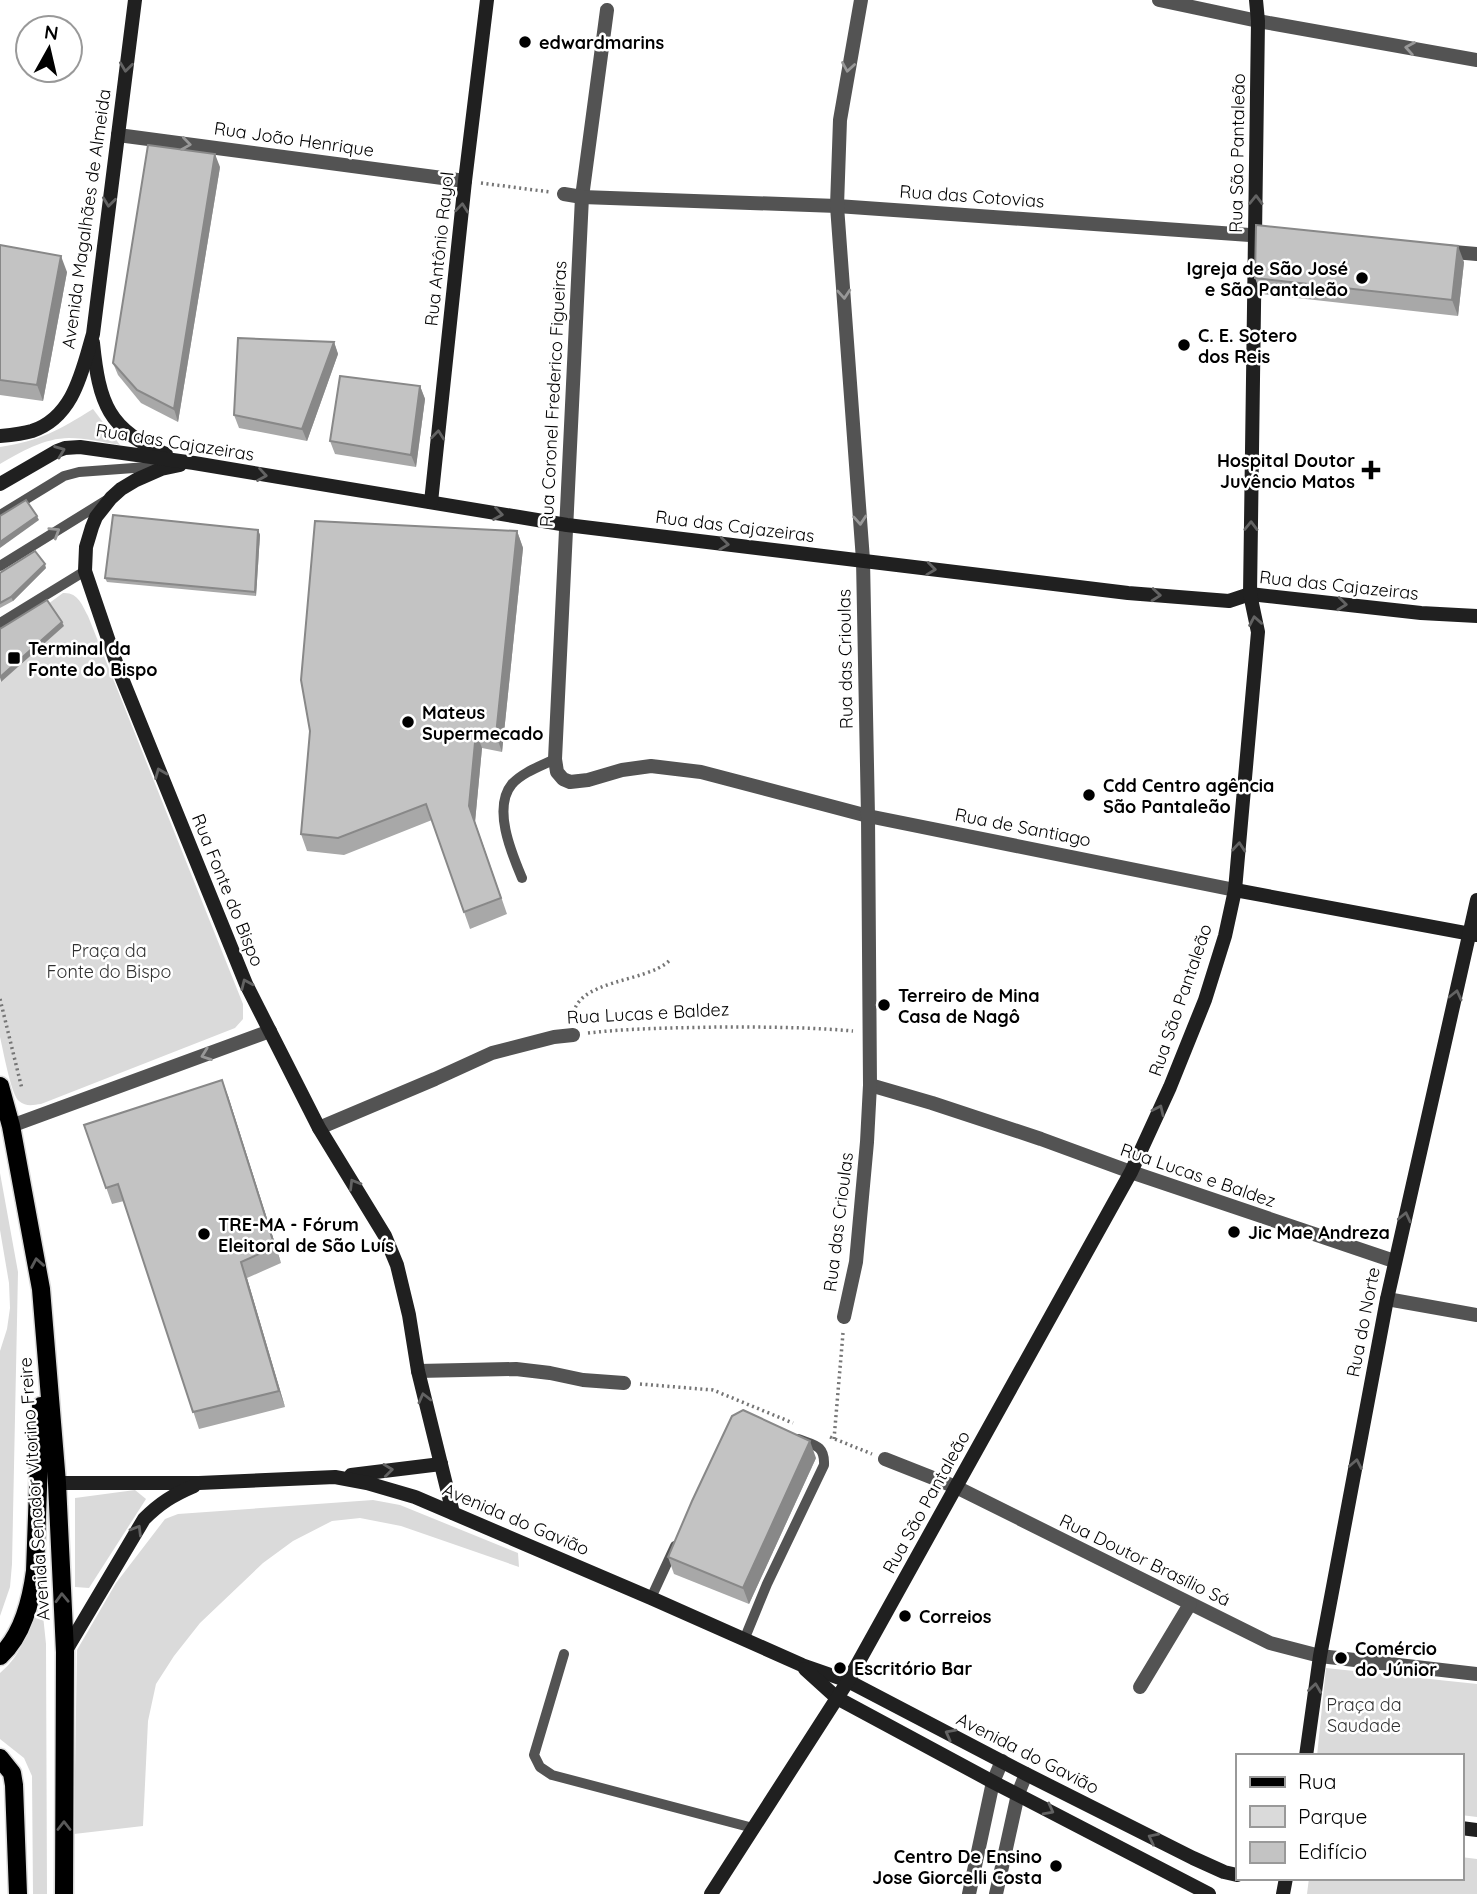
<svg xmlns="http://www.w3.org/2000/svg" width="1477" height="1894" font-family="Quicksand,sans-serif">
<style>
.green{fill:#dadada}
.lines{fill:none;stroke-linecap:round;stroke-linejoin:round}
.primary-casing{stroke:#dbdbdb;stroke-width:21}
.path{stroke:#757575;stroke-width:3.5;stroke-dasharray:2 3.5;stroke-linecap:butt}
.lane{stroke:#535353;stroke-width:10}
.street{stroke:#535353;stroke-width:14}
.secondary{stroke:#202020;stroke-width:14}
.primary{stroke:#000;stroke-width:18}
.wall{fill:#a8a8a8}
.shaded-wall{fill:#888}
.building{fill:#c3c3c3;stroke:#888;stroke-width:2}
.oneway{stroke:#989898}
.oneway2{stroke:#636363}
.oneway3{stroke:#595959}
.poi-dot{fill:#000;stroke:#fff;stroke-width:2.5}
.labels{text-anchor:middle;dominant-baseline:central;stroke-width:5;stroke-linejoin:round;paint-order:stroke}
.poi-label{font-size:18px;font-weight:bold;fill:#000;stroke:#fff;text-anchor:start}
.street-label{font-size:18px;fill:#000;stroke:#fff}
.park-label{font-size:18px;fill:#313131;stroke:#fff}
</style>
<rect width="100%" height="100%" fill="#fff"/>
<g class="green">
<path d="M93,409L120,445C103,442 86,438 69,438C45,438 20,452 0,464V447C40,441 59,430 93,409Z"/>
<path d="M63,593C78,592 82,605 88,616L243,1004V1019L235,1028L41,1104C33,1105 26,1107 19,1101C11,1095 3,1049 0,1037V682L63,626L48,604Z"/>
<path d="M0,1173L18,1272L12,1564L10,1587L0,1616V1351L7,1329L10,1308L9,1283L0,1230Z"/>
<path d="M135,1490L146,1499L89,1588L75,1587V1498Z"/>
<path d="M373,1500L400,1505L518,1553L519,1567L401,1526L360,1518L332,1521L293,1541L263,1563L200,1623L174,1656L156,1684L148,1721L143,1826L74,1834L77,1650L116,1583L165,1519L178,1514Z"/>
<path d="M41,1596L46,1644L47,1894H33L32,1776L24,1758L0,1739V1673C23,1654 32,1624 41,1596Z"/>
<path d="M1326,1668L1477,1684V1817L1461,1815V1756H1317Z"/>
<path d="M1461,1857L1477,1859V1894H1307L1309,1878H1461Z"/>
</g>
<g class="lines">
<g class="primary-casing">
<g id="primary">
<path d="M0,1086L11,1126L41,1289L57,1483L65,1652L64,1894"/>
<path d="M0,1656C23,1635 31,1601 35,1571L41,1406"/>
<path d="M0,1758L12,1773L14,1785L18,1894"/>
</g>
</g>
<g class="path">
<path d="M481,183L550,192"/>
<path d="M0,999L22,1089"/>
<path d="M573,1018C574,979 646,983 669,961"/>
<path d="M588,1033C632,1028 675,1028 718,1027C763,1027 808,1027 853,1031"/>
<path d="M640,1384L713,1390L793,1423"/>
<path d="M830,1437L872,1454"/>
<path d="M834,1439L843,1333"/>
</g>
<g class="lane">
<path d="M0,515L64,476L79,472L161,466"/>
<path d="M0,566L105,501"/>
<path d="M0,623L85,571"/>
<path d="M522,878C512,854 492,808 512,784C523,772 541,766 555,759"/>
<path d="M651,1598L675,1546"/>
<path d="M744,1640L767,1584L824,1465C825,1445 814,1445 798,1439"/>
<path d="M564,1654L534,1755L540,1767L552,1775L753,1828"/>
</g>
<g class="street">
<path d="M1159,0L1258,21L1477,60"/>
<path d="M607,10L582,197L555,759L557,772L563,779L570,782L588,780L622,770L651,766L701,772L868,816L1235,890"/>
<path d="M118,135L465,181"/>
<path d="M564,194L582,197L837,206L1264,236"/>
<path d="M1442,251L1477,254"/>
<path d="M870,1085L932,1103L1041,1139L1131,1172L1394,1261"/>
<path d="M11,1126L270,1031"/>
<path d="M319,1128L435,1079L492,1053L554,1037L573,1035"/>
<path d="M1387,1299L1477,1315"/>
<path d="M844,1317L856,1262L867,1142L870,1085L868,816L863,560L837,206L840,120L861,0"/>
<path d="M418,1371L516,1369L550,1373L583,1380L624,1383"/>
<path d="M885,1459L956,1487L1270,1643L1320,1656L1477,1674"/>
<path d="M1140,1687L1190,1604"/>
<path d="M969,1894L993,1782L1002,1761"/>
<path d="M996,1894L1018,1794L1026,1774"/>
</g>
<g class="secondary">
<path d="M93,343C99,402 108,431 166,454"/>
<path d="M0,436C11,435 22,434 32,431C74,417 82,371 93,334L135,0"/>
<path d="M180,465L161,469L136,480L121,489L111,498L96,517L92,527L86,547L85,571L119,671L246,984L319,1128L385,1236L397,1265L409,1315L418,1371L453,1513"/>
<path d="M0,484L57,451L65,448L80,447L194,463L567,525L1128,593L1229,601L1250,594L1421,613L1477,616"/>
<path d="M431,502L465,181L487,0"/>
<path d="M1235,890L1477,935"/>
<path d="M351,1475L441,1464"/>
<path d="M57,1483H199L335,1477L367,1483L415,1497L651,1598L802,1665L848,1681L1026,1774L1193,1858L1224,1872L1237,1875"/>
<path d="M65,1652L144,1519C160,1503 173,1495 194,1486"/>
<path d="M805,1669L837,1698L993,1782L1209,1894"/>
<path d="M1306,1756L1320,1656L1387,1299L1477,900"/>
<path d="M1461,1828L1477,1830"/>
<path d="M711,1894L848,1681L1131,1172L1170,1087L1205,1000L1225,936L1235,890L1258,632L1250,594L1258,21L1256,0"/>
<path d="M1283,1894L1286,1878"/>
</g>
<use href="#primary" class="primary"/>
</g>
<g class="wall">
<path d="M220,167L178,422L141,403L118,375L113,363Z"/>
<path d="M0,245L67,272L43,401L0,395Z"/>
<path d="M1464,262L1458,316L1261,294L1255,278Z"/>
<path d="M334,342L338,354L307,441L239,428L234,415Z"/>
<path d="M420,386L425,399L416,467L335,454L330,441Z"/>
<path d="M258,530L260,535L256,596L107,582L105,578Z"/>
<path d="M517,531L523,548L502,752L482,748L475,822L507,914L470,929L432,820L344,855L307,851L301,834L310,731Z"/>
<path d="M46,568L13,601L0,608V573Z"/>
<path d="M228,1096L281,1263L247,1278L285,1407L199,1429L124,1201L112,1204L84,1125Z"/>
<path d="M816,1458L749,1604L674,1574L668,1557Z"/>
</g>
<g class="shaded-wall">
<path d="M215,154L220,167L178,422L174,409Z"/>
<path d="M1458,246L1464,262L1458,316L1452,300Z"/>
<path d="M61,256L67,272L43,401L37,385Z"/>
<path d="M334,342L338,354L307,441L302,429Z"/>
<path d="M420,386L425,399L416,467L411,455Z"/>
<path d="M37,516L39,520L0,548V542Z"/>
<path d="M258,530L260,535L256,596L255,592Z"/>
<path d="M517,531L523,548L502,752L496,735Z"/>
<path d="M45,564L46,568L13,601L11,597Z"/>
<path d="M62,622L64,626L1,682L0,677Z"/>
<path d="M476,732L482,748L475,822L507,914L469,806Z"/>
<path d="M222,1080L228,1096L281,1263L275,1247Z"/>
<path d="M241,1262L247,1278L285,1407L279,1391Z"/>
<path d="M810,1441L816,1458L749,1604L743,1588Z"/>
</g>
<g class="building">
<path d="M148,145L215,154L174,409L137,390L113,363Z"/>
<path d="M1256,225L1458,246L1452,300L1255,278Z"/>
<path d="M0,245L61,256L37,385L0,380Z"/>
<path d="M238,338L334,342L302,429L234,415Z"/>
<path d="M340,376L420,386L411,455L330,441Z"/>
<path d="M26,500L37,516L0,542V516Z"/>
<path d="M113,515L258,530L255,592L105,578Z"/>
<path d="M315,521L517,531L496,735L476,732L469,806L501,898L464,912L426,804L338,838L301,834L310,731L301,680Z"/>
<path d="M35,551L45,564L11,597L0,603V573Z"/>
<path d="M47,600L62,622L0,677V629Z"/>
<path d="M222,1080L275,1247L241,1262L279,1391L193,1412L118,1184L106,1188L84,1125Z"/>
<path d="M743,1410L810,1441L743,1588L668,1557L692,1501L732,1416Z"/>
</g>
<defs><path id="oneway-chevron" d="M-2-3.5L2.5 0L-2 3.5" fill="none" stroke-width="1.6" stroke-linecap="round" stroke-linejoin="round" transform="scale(1.75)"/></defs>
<g class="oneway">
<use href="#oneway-chevron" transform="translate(1410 48) rotate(-170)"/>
<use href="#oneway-chevron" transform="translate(848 67) rotate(99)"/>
<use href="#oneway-chevron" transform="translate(186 144) rotate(8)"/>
<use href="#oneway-chevron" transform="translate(844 294) rotate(86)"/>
<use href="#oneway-chevron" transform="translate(860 520) rotate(86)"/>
<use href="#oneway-chevron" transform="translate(55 532) rotate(-32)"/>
<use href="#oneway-chevron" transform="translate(206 1055) rotate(160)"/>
</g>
<g class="oneway2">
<use href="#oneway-chevron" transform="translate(126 67) rotate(97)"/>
<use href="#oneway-chevron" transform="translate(1256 200) rotate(-89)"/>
<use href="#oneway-chevron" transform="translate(109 202) rotate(97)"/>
<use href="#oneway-chevron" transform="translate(462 208) rotate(-84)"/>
<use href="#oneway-chevron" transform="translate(438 435) rotate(-84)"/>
<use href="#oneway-chevron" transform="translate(60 451) rotate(-21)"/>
<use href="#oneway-chevron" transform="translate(262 475) rotate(9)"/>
<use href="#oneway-chevron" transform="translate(498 514) rotate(9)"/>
<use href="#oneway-chevron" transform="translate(1251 526) rotate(-89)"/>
<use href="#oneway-chevron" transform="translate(724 544) rotate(7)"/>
<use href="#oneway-chevron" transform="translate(931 569) rotate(7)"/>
<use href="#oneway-chevron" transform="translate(1156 595) rotate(5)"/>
<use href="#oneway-chevron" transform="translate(1342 604) rotate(6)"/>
<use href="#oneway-chevron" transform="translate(1255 621) rotate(-100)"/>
<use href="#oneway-chevron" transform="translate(160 773) rotate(-112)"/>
<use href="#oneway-chevron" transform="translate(1239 847) rotate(-85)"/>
<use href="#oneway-chevron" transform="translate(246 984) rotate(-114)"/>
<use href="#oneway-chevron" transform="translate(1456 995) rotate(-77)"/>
<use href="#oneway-chevron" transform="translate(1159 1110) rotate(-65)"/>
<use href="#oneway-chevron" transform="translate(354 1184) rotate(-121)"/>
<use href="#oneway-chevron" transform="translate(1405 1217) rotate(-77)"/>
<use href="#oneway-chevron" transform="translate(424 1398) rotate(-104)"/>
<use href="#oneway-chevron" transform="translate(1356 1464) rotate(-79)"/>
<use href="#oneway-chevron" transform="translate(388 1470) rotate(-7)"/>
<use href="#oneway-chevron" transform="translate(137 1530) rotate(-59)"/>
<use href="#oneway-chevron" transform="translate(1315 1688) rotate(-82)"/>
<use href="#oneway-chevron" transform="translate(950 1734) rotate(-152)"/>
<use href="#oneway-chevron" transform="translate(1049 1810) rotate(28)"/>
<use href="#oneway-chevron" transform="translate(1153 1838) rotate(-153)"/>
</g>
<g class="oneway3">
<use href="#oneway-chevron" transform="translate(37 1263) rotate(-100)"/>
<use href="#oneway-chevron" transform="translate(62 1598) rotate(-92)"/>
<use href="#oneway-chevron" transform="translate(64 1826) rotate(-90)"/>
</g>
<g class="poi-dot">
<circle cx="525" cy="42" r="7"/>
<circle cx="1362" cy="278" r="7"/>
<circle cx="1184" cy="345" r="7"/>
<path d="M1367.5 459.5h7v7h7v7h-7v7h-7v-7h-7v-7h7z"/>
<rect x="7" y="651" width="14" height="14" rx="3.5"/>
<circle cx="408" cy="722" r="7"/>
<circle cx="1089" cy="795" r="7"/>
<circle cx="884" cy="1005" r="7"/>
<circle cx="1234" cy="1232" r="7"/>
<circle cx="204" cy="1234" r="7"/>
<circle cx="905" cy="1616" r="7"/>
<circle cx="1341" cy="1658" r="7"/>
<circle cx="840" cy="1668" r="7"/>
<circle cx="1056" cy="1866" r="7"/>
</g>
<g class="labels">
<g class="poi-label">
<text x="539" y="42">edwardmarins</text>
<text x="1348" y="268" text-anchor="end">Igreja de São José<tspan x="1348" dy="21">e São Pantaleão</tspan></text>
<text x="1198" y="335">C. E. Sotero<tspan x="1198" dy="21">dos Reis</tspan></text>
<text x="1355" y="460" text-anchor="end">Hospital Doutor<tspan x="1355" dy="21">Juvêncio Matos</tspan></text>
<text x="28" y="648">Terminal da<tspan x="28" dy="21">Fonte do Bispo</tspan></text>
<text x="422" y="712">Mateus<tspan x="422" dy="21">Supermecado</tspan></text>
<text x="1103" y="785">Cdd Centro agência<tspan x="1103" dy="21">São Pantaleão</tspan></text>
<text x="898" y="995">Terreiro de Mina<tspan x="898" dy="21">Casa de Nagô</tspan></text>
<text x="218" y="1224">TRE-MA - Fórum<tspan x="218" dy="21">Eleitoral de São Luís</tspan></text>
<text x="1248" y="1232">Jic Mae Andreza</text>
<text x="919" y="1616">Correios</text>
<text x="1355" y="1648">Comércio<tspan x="1355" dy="21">do Júnior</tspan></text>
<text x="854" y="1668">Escritório Bar</text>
<text x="1042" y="1856" text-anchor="end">Centro De Ensino<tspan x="1042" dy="21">Jose Giorcelli Costa</tspan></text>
</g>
<g class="street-label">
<text transform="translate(294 139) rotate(8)">Rua João Henrique</text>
<text transform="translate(1237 153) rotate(-89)">Rua São Pantaleão</text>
<text transform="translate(972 196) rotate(4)">Rua das Cotovias</text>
<text transform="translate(86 219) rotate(-82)">Avenida Magalhães de Almeida</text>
<text transform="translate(439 249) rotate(-84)">Rua Antônio Rayol</text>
<text transform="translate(553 394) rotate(-87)">Rua Coronel Frederico Figueiras</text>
<text transform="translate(175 442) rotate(9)">Rua das Cajazeiras</text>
<text transform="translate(735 526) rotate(7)">Rua das Cajazeiras</text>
<text transform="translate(1339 585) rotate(6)">Rua das Cajazeiras</text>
<text transform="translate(845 659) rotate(-91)">Rua das Crioulas</text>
<text transform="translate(1023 827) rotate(11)">Rua de Santiago</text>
<text transform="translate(228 890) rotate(68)">Rua Fonte do Bispo</text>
<text transform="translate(1180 1000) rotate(-71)">Rua São Pantaleão</text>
<text transform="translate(648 1013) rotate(-3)">Rua Lucas e Baldez</text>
<text transform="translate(1198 1175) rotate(19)">Rua Lucas e Baldez</text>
<text transform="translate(838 1222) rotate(-83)">Rua das Crioulas</text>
<text transform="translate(1363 1322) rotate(-79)">Rua do Norte</text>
<text transform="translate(34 1489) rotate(-94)">Avenida Senador Vitorino Freire</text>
<text transform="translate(926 1502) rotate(-61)">Rua São Pantaleão</text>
<text transform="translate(516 1519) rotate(23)">Avenida do Gavião</text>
<text transform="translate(1145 1560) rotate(26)">Rua Doutor Brasílio Sá</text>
<text transform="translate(1028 1753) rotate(27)">Avenida do Gavião</text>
</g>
<g class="park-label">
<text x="109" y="950">Praça da<tspan x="109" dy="21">Fonte do Bispo</tspan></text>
<text x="1364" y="1704">Praça da<tspan x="1364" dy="21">Saudade</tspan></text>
</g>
</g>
<rect x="1236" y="1754" width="228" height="126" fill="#ffffff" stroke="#999999" stroke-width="2"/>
<rect x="1250" y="1777" width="35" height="10" fill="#000000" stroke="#999999" stroke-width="2"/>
<text x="1298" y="1789" font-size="21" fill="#000000">Rua</text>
<rect x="1250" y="1806" width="35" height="21" fill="#dadada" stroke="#999999" stroke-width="2"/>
<text x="1298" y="1824" font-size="21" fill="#000000">Parque</text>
<rect x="1250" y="1842" width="35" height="21" fill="#c3c3c3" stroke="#999999" stroke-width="2"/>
<text x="1298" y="1859" font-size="21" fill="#000000">Edifício</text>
<g transform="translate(49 49) rotate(8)"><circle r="33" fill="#ffffff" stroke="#999999" stroke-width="2"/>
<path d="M0-5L12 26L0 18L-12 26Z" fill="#000000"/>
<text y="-10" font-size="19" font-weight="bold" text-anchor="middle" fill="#000000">N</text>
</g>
</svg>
